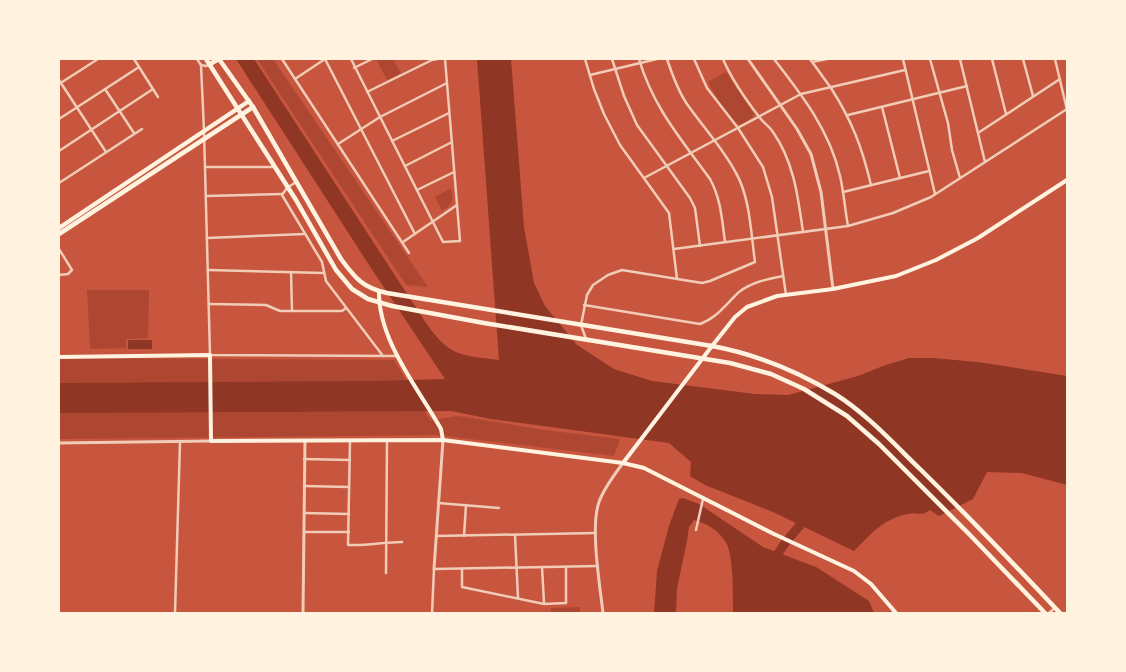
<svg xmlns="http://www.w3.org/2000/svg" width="1126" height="672" font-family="'Exo 2',sans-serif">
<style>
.green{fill:#ae4732}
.water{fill:#8f3625}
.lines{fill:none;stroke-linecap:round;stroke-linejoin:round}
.river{stroke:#8f3625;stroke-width:9}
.minor{stroke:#f1ccb7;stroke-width:2.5}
.tertiary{stroke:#f1ccb7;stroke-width:3}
.secondary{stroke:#fff3e0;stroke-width:4}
.primary{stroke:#fff3e0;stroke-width:4.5}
.trunk{stroke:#fff3e0;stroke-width:4.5}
</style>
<rect width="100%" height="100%" fill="#c8553d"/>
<g class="green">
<path d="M257,59H273L428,287L406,285Z"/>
<path d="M376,59H393L401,73L387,80Z"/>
<path d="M726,72L754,114L753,117L740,125C729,120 713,92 708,82Z"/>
<path d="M451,188C453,202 454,203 442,211L435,197Z"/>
<path d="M87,290H149L148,338L126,339V348L90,349Z"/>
<path d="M59,358L394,360L430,420L458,416L545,430L620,439L614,456L436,435L59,439Z"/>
<path d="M580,607V613H551V608Z"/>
</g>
<g class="water">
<path d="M236,59H254L426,323C450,357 460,355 499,360L477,59H511L524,227L534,283L545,306L577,345L614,369L652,381L755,394L788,395L858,376L883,366L909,358H933L978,362L1067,376V485L1022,473L987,472L973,499L939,516L930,510C920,517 918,512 908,514C884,518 870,535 854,551L773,512L705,485L690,476L691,462L669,443L491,419L451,411L59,413V383L375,381L445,379L371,268Z"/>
<rect x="128" y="340" width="24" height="9"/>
<path d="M683,498L699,504L763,547L816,567L869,601L874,613H733C733,598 734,552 725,541C718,530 706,523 694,520L689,527L687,541L677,588L676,613H654L657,571L669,526L679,499Z"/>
</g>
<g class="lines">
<path class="river" d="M773,561L785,543L806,518"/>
<g class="minor">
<path d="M134,59L158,97"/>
<path d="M197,59L201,65L206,66L209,65"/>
<path d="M282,59L409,253"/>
<path d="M325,59L415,234"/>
<path d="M351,59L443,242L460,241L445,59"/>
<path d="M585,59L594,89L604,114L620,145L669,213L677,279"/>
<path d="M612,59L624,96L637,125L690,198L695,208L700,246"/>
<path d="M639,59C653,107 681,139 710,179C721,199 722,220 725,242"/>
<path d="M694,59L707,88L738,128L763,167L772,197L786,295"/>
<path d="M723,59C732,80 746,100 760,118C764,123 770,127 773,132C794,162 798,197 803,232"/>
<path d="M774,59C802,95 830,131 840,176C844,193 845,210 848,226"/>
<path d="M810,59L831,88"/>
<path d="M903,59L935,194"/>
<path d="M930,59L948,123L952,150L960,178"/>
<path d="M960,59L985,162"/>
<path d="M992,59L1006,114"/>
<path d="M1023,59L1033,96"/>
<path d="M1055,59L1067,110"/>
<path d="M812,62L827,59"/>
<path d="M201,65L204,131L210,355L397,356"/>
<path d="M354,68L372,59"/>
<path d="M590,75L657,59"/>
<path d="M295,79L325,59"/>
<path d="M59,80L106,152"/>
<path d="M59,84L98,59"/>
<path d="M831,88C852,121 862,147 871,185"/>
<path d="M105,89L134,133"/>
<path d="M367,92L432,60L437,59"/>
<path d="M882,107L900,178"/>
<path d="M848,115L967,86"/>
<path d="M59,119L139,67"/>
<path d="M978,133L1060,79"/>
<path d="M392,141L449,113"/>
<path d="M338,144L380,117L447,83"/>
<path d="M59,151L153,89"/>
<path d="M405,166L452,142"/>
<path d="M205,167H274"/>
<path d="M644,178L801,94L905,70"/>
<path d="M296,182L287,188L282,195L322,262L326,281L383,356"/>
<path d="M59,183L142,129"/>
<path d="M417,190L454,172"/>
<path d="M843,192L929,171"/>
<path d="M206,196L282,194"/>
<path d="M207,238L305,234"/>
<path d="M403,242L457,205"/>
<path d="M59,249L72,270L68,274L59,275"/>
<path d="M674,249L848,226L893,213L931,197L1067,109"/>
<path d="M208,270L324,273"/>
<path d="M291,272L292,311"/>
<path d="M209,304L266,305L280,311H342L346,308"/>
<path d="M584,305L700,324C717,318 726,304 739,292C752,282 768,279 783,276"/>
<path d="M586,339L581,325L587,295L593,285L608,275L622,270L702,283L710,281L755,262C751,234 750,197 736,173C723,148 703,127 687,104C678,91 672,74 667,59"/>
<path d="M350,441L348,545C367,546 384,542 402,542"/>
<path d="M304,459L350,460"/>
<path d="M304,486L349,487"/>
<path d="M438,503L499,508"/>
<path d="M304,513L349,514"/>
<path d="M696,530L703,499"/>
<path d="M304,532H349"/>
<path d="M515,535L518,598"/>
<path d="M436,536L596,533"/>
<path d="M464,536L466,505"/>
<path d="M542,567L544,603"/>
<path d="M462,569V587L544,604L566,603V567"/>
<path d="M386,573L387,440"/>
<path d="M175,613L180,442"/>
<path d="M432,613L434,569L598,566"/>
<path d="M1049,613L1055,608"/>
</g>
<g class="tertiary">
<path d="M748,59L797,129L811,154L821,192L833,289"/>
<path d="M59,443L211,441"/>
<path d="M434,569L443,440"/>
<path d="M303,613L305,441"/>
<path d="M603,613C600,586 590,527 599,502C604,488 614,475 623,463"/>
</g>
<g class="secondary">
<path d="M379,291C378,340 418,388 441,429L443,440"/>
<path d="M59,357L210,355L211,441L443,440L623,463L644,468L774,534L854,571L871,584L896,613"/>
<path d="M623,463L712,346L735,317L747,307L777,296L833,289L896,276L936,260L978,238L1067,180"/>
</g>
<g class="primary">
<path d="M210,64L219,59"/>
<path d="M59,228L249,101"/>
<path d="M59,234L253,107"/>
</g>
<g class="trunk">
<path d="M206,59L296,200L336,270L352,289L368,299L392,306L484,323L730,363L771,374L804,389L847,416L879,444L970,535L1045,613"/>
<path d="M219,59L253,107L341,259C355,278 363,288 387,293L712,346C755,354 797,371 835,394C867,414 893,443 920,469C968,516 1014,564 1060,613"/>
</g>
</g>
<rect width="1126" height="672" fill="none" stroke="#fff3e0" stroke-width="120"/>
</svg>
